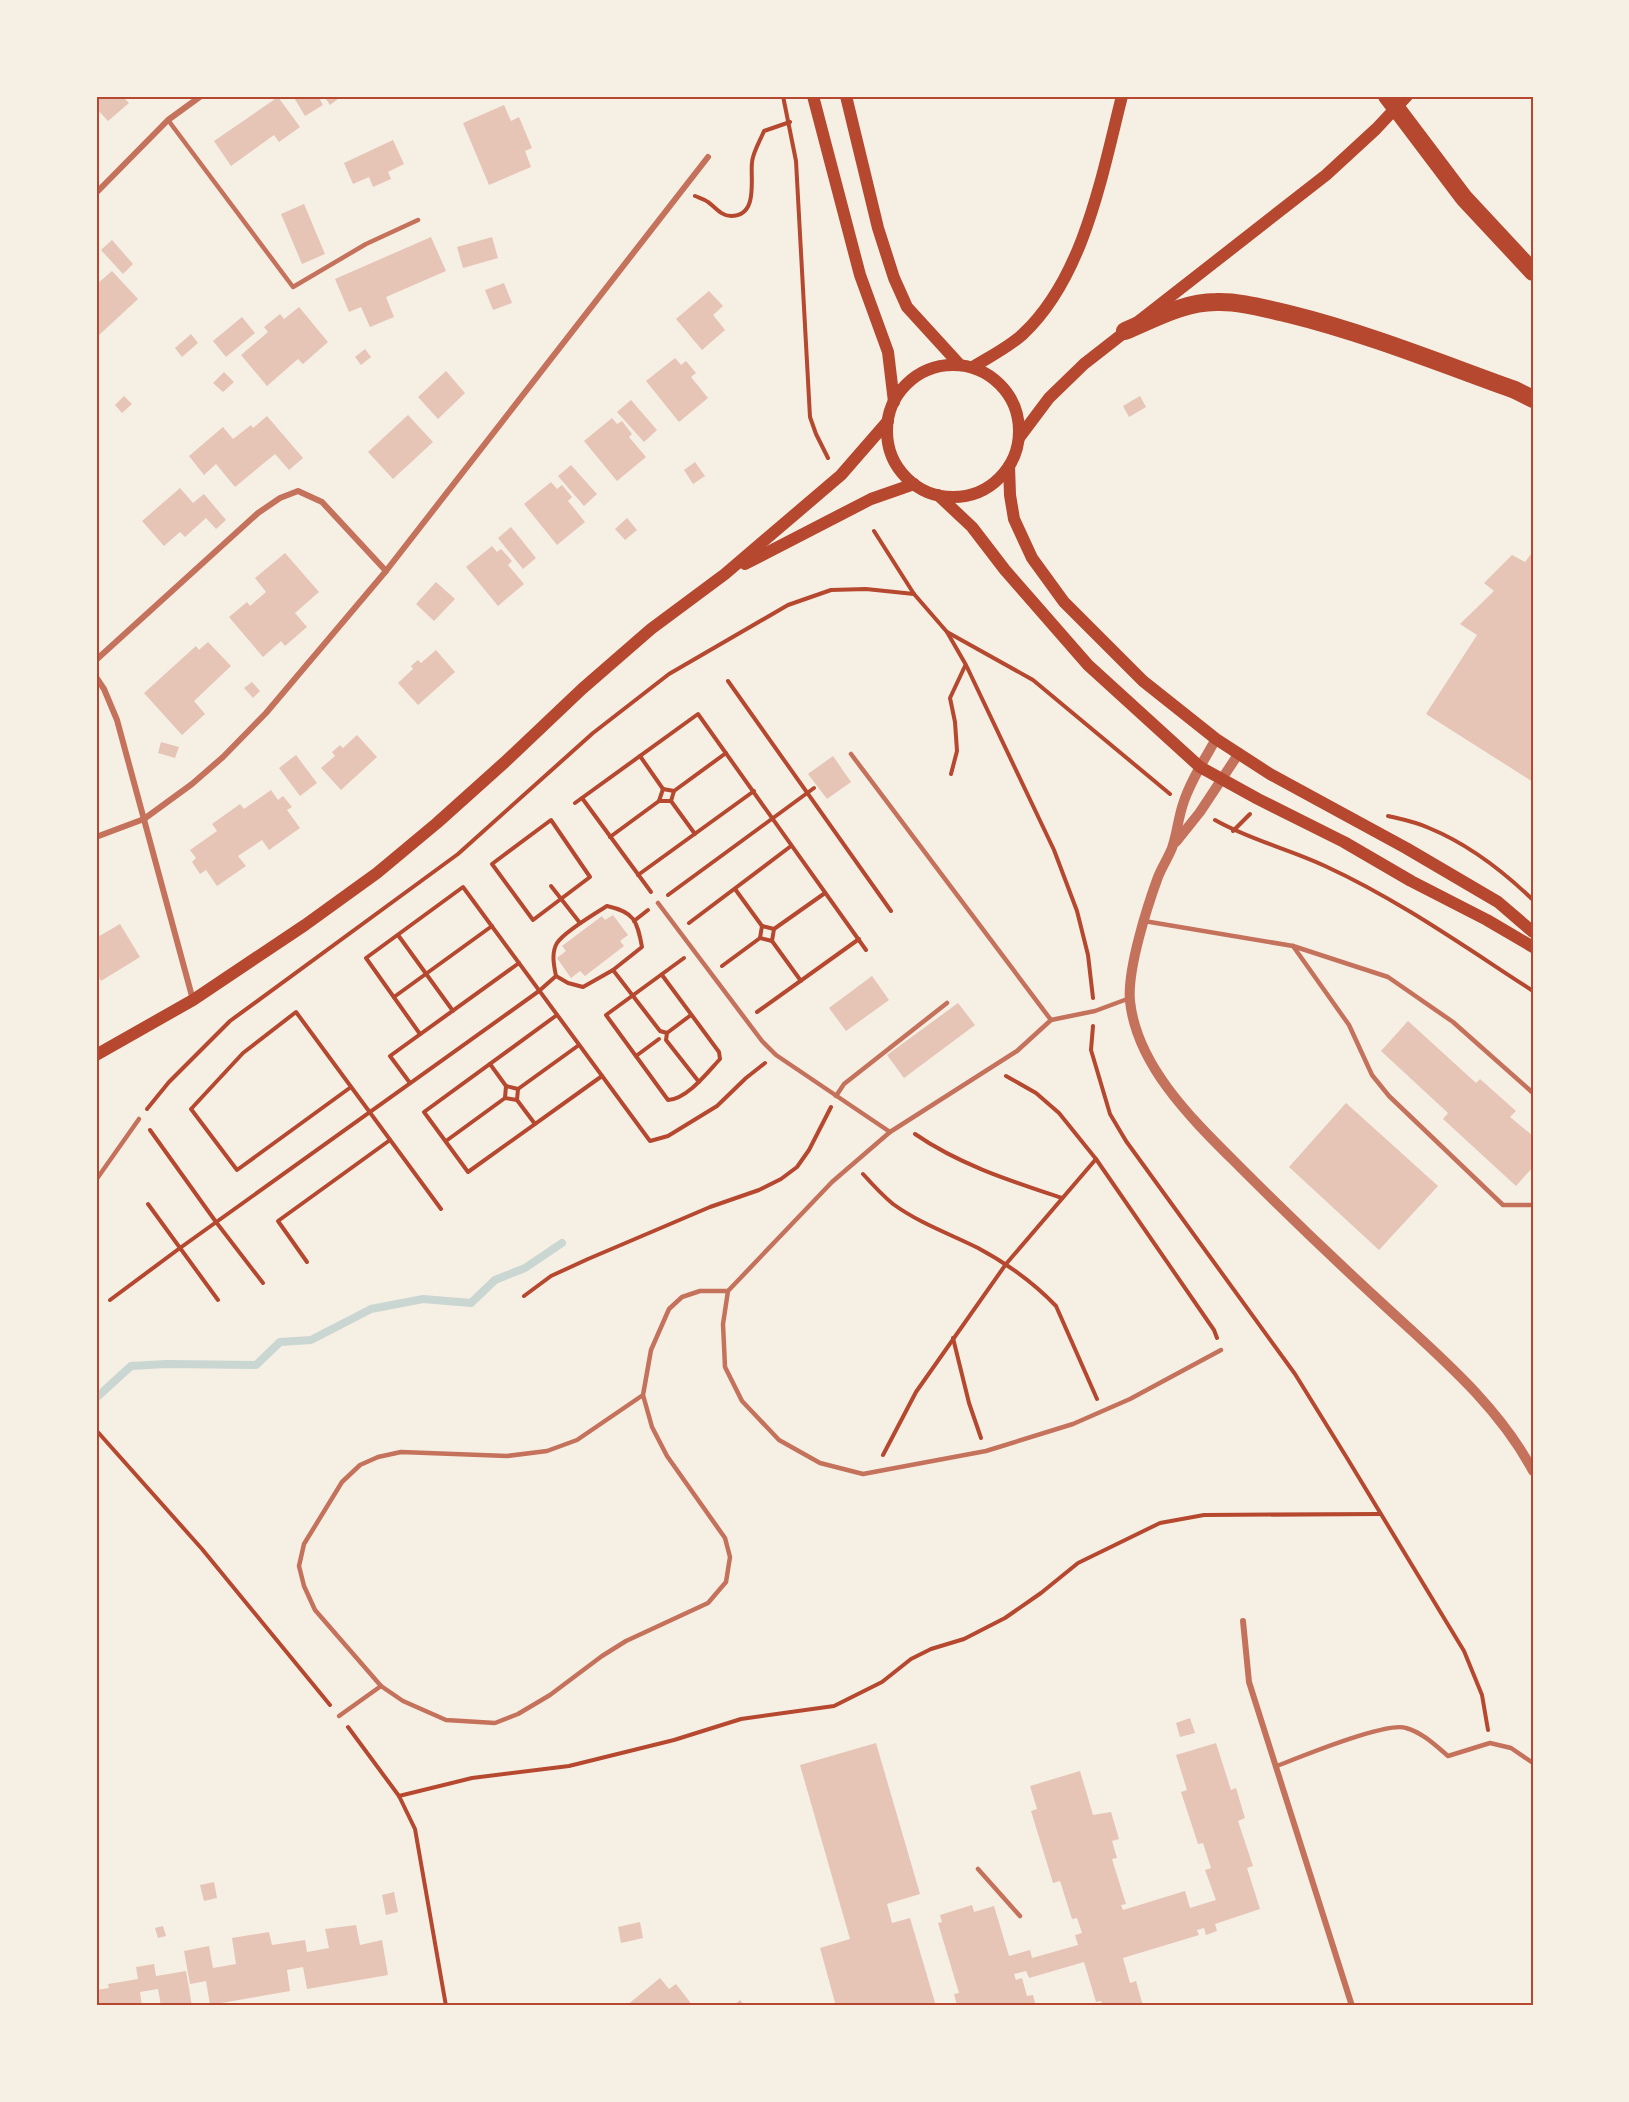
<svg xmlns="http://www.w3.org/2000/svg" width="1629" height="2102" font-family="'Space Grotesk',sans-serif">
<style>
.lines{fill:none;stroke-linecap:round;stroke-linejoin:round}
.stream{stroke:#c9d6d2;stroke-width:8}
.building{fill:#e6c5b7}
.path{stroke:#b5482f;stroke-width:4}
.service{stroke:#c5725c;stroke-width:4.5}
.minor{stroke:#c5725c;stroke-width:6}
.tertiary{stroke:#c5725c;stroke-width:10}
.secondary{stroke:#b5482f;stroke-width:12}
.motorway{stroke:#b5482f;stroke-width:18}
.neatline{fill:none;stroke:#b5482f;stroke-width:2}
</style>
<rect width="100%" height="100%" fill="#f6efe4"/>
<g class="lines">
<path class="stream" d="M96,1398L131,1366L166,1364L256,1365L280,1342L311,1340L371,1309L423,1299L471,1303L495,1280L525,1268L562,1243"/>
</g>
<g class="building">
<path d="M96,96H122L129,103L108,121L96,108Z"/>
<path d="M293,96H318L323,105L305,116Z"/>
<path d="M324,96H342L330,105Z"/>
<path d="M278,97L300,127L279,142L274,135L231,166L214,141Z"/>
<path d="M504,105L511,121L519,117L532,148L525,151L531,167L489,185L463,123Z"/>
<path d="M393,140L404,164L388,172L391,179L373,187L369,177L353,184L344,163Z"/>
<path d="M304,204L325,254L302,264L281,214Z"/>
<path d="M431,237L446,271L386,297L394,317L370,327L361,307L349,312L335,279Z"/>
<path d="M492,237L498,258L463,268L457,247Z"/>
<path d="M112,240L133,264L123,274L101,250Z"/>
<path d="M112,271L138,299L98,336L96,335V291L99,288L96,285Z"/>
<path d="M504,283L512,303L493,310L485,290Z"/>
<path d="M709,291L723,306L713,315L725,330L702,350L676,319Z"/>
<path d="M299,307L328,342L303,364L298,359L267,386L241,355L268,332L264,327L280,314L284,319Z"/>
<path d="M242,317L255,333L226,357L213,341Z"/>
<path d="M191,334L198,343L182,357L175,348Z"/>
<path d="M365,349L371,357L361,365L355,357Z"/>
<path d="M675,358L681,365L686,361L696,373L691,377L708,398L679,422L646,381Z"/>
<path d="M446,371L465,393L438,419L418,397Z"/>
<path d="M224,372L234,382L223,392L213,383Z"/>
<path d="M124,396L132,404L122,413L115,405Z"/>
<path d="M1140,396L1146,407L1129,417L1123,406Z"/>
<path d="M631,400L657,430L644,442L617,412Z"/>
<path d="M408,415L433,442L393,479L368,452Z"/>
<path d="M267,416L303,458L289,470L275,454L235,487L216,464L204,475L189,456L223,427L233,439L251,425L253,428Z"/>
<path d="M612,418L617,424L622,421L632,434L629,437L646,457L617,481L584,441Z"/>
<path d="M695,462L705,476L693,484L684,470Z"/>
<path d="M571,465L597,494L584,506L558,476Z"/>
<path d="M551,482L557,489L562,485L572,497L568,501L585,522L557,545L524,504Z"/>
<path d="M180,488L193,503L204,494L226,520L216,529L206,518L185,537L180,532L164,546L142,521Z"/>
<path d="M627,518L637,530L625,540L615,529Z"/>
<path d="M511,527L536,558L523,569L498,538Z"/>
<path d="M492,546L497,552L501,549L512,561L508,565L524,584L498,606L466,567Z"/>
<path d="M285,553L319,592L295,613L307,627L285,646L281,641L263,657L229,617L247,602L250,606L266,592L255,578Z"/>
<path d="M1531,554L1533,555V782L1426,714L1477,635L1460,624L1494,591L1484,583L1512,555L1525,562Z"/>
<path d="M436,582L455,599L434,621L416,604Z"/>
<path d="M208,642L231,666L194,701L205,714L182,735L144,693L196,646L199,650Z"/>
<path d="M436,650L455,672L418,705L398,683L413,669L411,666L418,660L421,663Z"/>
<path d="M252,682L260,691L253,698L244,688Z"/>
<path d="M357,735L377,757L341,790L321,768L335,756L332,752L340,745L343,748Z"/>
<path d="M161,742L179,747L175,758L158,753Z"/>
<path d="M296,755L317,783L300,796L279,768Z"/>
<path d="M833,756L851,782L827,799L808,774Z"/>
<path d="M271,790L278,800L283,796L292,807L287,810L300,828L269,850L262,840L238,856L246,866L217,886L206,870L200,874L192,862L196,858L190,850L217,831L212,824L240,804L244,809Z"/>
<path d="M613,915L628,935L620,941L624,946L585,976L580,971L571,978L557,958L566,951L562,946L602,916L605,920Z"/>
<path d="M120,924L140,957L101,981L96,972V938Z"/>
<path d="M872,976L889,1000L846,1031L829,1008Z"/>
<path d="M958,1003L975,1025L904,1078L887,1055Z"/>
<path d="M1408,1021L1476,1083L1480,1079L1516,1111L1510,1117L1533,1136V1167L1516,1186L1443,1119L1448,1113L1381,1051Z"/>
<path d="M1346,1103L1438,1186L1379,1250L1289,1167Z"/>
<path d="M1190,1718L1195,1733L1180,1737L1176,1723Z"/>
<path d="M876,1743L920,1894L887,1904L892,1923L910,1918L936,2006H836L820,1948L850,1939L800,1765Z"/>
<path d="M1216,1743L1231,1790L1236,1788L1245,1818L1238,1821L1253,1866L1247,1868L1260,1909L1215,1924L1217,1931L1206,1935L1204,1928L1197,1930L1199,1935L1123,1958L1130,1983L1136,1981L1143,2006H1103L1101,2001L1096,2002L1084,1962L1029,1978L1026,1971L1014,1974L1016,1980L1022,1978L1027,1996L1033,1995L1036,2006H957L954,1994L959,1993L938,1923L942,1922L940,1915L972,1905L974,1912L994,1906L1009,1956L1030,1950L1032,1958L1078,1945L1075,1935L1082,1933L1077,1918L1072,1919L1060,1881L1053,1883L1031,1811L1037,1809L1030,1786L1080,1771L1093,1815L1111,1812L1119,1839L1112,1841L1117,1858L1112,1859L1126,1904L1121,1905L1123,1910L1185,1891L1190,1908L1216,1900L1205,1870L1211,1868L1203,1843L1198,1844L1181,1792L1187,1790L1176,1755Z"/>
<path d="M214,1882L217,1898L204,1901L200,1885Z"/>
<path d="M394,1892L398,1912L386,1915L382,1895Z"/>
<path d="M640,1922L643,1938L621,1943L618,1927Z"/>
<path d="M356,1925L360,1945L382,1940L388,1975L307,1989L303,1967L287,1970L290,1991L210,2005L206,1981L190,1984L184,1951L209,1946L213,1968L236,1964L232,1938L269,1932L272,1945L305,1940L307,1952L329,1948L325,1929Z"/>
<path d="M163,1926L166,1936L158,1938L155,1928Z"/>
<path d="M154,1964L156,1976L186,1971L192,2006H161L158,1989L140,1992L142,2006H96V1990L109,1988L108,1984L138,1979L136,1967Z"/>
<path d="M660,1978L669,1989L676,1984L693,2006H626Z"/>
<path d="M740,2000L745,2006H733Z"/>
</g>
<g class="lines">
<g class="path">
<path d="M783,96L796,161L810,417L816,434L828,458"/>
<path d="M695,196C700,198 704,199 708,202C715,207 721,216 731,216C759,216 750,178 752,162C753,152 760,141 764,131L790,122"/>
<path d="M874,531L914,594L947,632L1033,680L1170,794"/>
<path d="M947,632L966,665L1054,850L1077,911L1088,955L1093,998"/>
<path d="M728,681L891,911"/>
<path d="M640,756L663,789"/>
<path d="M951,774L957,751L955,722L950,698L965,666"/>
<path d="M582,798L651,892"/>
<path d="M659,801H671L674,791"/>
<path d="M671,801L695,834"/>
<path d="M575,803L698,714L866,950"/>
<path d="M1388,816C1401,819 1416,822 1429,828C1468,844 1503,871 1533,900"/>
<path d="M551,820L590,877L533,920L492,864Z"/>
<path d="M1215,820C1250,840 1289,849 1325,866C1399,900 1465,947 1533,991"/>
<path d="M1233,831L1250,814"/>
<path d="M610,837L659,801L663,789L674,791L726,753"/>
<path d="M638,875L754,791"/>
<path d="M551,886L580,923"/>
<path d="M735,889L762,926"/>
<path d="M668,895L814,788"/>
<path d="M634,921L648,910"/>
<path d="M689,923L791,846"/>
<path d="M398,935L453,1011"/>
<path d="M760,938L762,926L774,929"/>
<path d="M772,941L801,981"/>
<path d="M722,966L760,938L772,941L774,929L825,893"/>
<path d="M613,970L660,1031L667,1033L666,1040L699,1082"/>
<path d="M662,975L719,1052L720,1059C707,1073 687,1099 668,1100L606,1015L684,958"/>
<path d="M394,997L492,926"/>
<path d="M757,1012L859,939"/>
<path d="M557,1015L424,1112L468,1172L602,1076"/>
<path d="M1093,1026L1091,1050L1110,1114L1126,1141L1295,1374L1347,1458L1464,1651L1482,1695L1488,1730"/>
<path d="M667,1033L691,1015"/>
<path d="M420,1034L366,958L463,887L650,1141L668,1136L717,1106L746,1078L765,1063"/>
<path d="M636,1056L659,1039"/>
<path d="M490,1064L506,1086L518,1089L517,1100L535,1124"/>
<path d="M1006,1076L1036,1093L1059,1113L1096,1159L1214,1330L1217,1338"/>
<path d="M410,1083L390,1056L519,963"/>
<path d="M506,1086L505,1098L517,1100"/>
<path d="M351,1087L237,1170L191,1109L243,1053L296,1012L441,1209"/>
<path d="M518,1089L579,1045"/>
<path d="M147,1109L169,1082L230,1021L458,854L593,733L669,674L788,605L831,590L866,589L914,594"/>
<path d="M150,1130L216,1222L263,1283"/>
<path d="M915,1134C960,1165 1011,1181 1062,1198"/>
<path d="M446,1141L505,1098"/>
<path d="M863,1174C872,1184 882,1195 893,1204C919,1223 950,1234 978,1248C1006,1263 1034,1283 1056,1306L1097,1399"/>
<path d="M148,1204L218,1300"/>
<path d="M307,1262L278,1221L390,1140"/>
<path d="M524,1296L551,1276L588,1259L710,1207L759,1190L781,1179L797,1167L809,1150L831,1107"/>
<path d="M110,1300L180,1248L539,991L556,976C554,966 551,953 557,943C564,932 594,914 607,906C634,912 637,920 642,947L613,970L583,987L568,983L556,976"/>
<path d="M953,1338L969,1403L981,1438"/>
<path d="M96,1430L202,1549L330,1705"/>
<path d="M883,1455L916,1392L1006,1264L1096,1159"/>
<path d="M348,1727L399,1796L415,1829L446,2006"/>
<path d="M399,1796L472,1778L569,1766L674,1740L741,1719L834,1706L882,1682L911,1659L931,1649L964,1639L1005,1618L1041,1593L1078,1563L1160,1523L1204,1515L1380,1514"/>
</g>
<g class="service">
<path d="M168,120L293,287L366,244L418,220"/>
<path d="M851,754L1051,1020L1095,1011L1130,998"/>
<path d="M658,903L762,1041L776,1055L890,1132"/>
<path d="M1144,921L1293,946L1388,977L1453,1022L1533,1093"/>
<path d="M1293,946L1349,1025L1372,1075L1389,1096L1503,1205H1533"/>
<path d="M1051,1020L1017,1051L890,1132L832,1182L728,1291L723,1324L725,1367L742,1401L779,1440L820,1463L863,1474L986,1451L1073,1424L1130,1399L1221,1350"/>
<path d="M836,1096L844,1084L947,1003"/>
<path d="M96,1180L139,1119"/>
<path d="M643,1395L577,1440L547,1451L507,1456L401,1452L378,1457L360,1465L342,1482L304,1544L299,1566L304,1586L315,1610L381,1686L403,1701L446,1720L495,1723L518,1714L550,1695L602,1656L626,1641L708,1603L726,1582L730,1557L725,1538L667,1456L652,1427L643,1395L651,1350L669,1309L682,1297L700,1291H728"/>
<path d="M339,1716L381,1686"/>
<path d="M1277,1766C1300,1757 1387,1721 1406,1728C1423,1733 1435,1745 1448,1756L1490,1743L1511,1748L1533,1763"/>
<path d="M978,1869L1020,1916"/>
</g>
<g class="minor">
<path d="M96,193L168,120L201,96"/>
<path d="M96,660L258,513L280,498L298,491L322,502L386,571"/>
<path d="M96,677L104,689L117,720L193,1000"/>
<path d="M96,837L144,819L192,784L223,757L266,713L386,571L708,157"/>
<path d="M1243,1621L1249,1682L1352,2006"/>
</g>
<g class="tertiary">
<path d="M1216,739C1204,760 1190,782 1183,804C1178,819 1177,834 1172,848C1168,858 1162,867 1158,877C1147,907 1127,970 1130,1001C1137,1068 1196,1123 1241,1168C1288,1215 1336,1261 1385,1306C1439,1356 1498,1405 1533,1471"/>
<path d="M1176,842L1200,812L1239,753"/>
</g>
<g class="secondary">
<path d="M813,96L860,275L888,352L894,402"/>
<path d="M846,96L878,228L894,278L907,307L960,365"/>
<circle cx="953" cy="431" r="66"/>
<path d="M973,367C989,357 1009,347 1023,334C1084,277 1102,175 1122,96"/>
<path d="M1019,438L1049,398L1084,364L1326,175L1376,129L1407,96"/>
<path d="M1009,466L1010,495L1014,519L1032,558L1064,602L1143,681L1216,739L1270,774L1406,848L1498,902L1533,932"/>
<path d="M938,495L972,527L1005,570L1088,665L1200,767L1258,799L1344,842L1411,881L1487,920L1533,947"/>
<path d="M745,564L871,499L914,484"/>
<path d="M96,1055L193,1000L305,925L377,873L437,823L505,762L582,689L651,629L725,574L841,475L888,421"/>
</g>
<g class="motorway">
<path d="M1387,96L1464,198L1533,272"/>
<path d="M1125,331C1154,319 1184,302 1216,302C1240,301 1266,309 1289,314C1366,333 1440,363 1515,390L1533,399"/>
</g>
</g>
<rect width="1629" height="2102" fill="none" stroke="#f6efe4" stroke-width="195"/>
<rect x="98" y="98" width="1434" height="1906" class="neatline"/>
</svg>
